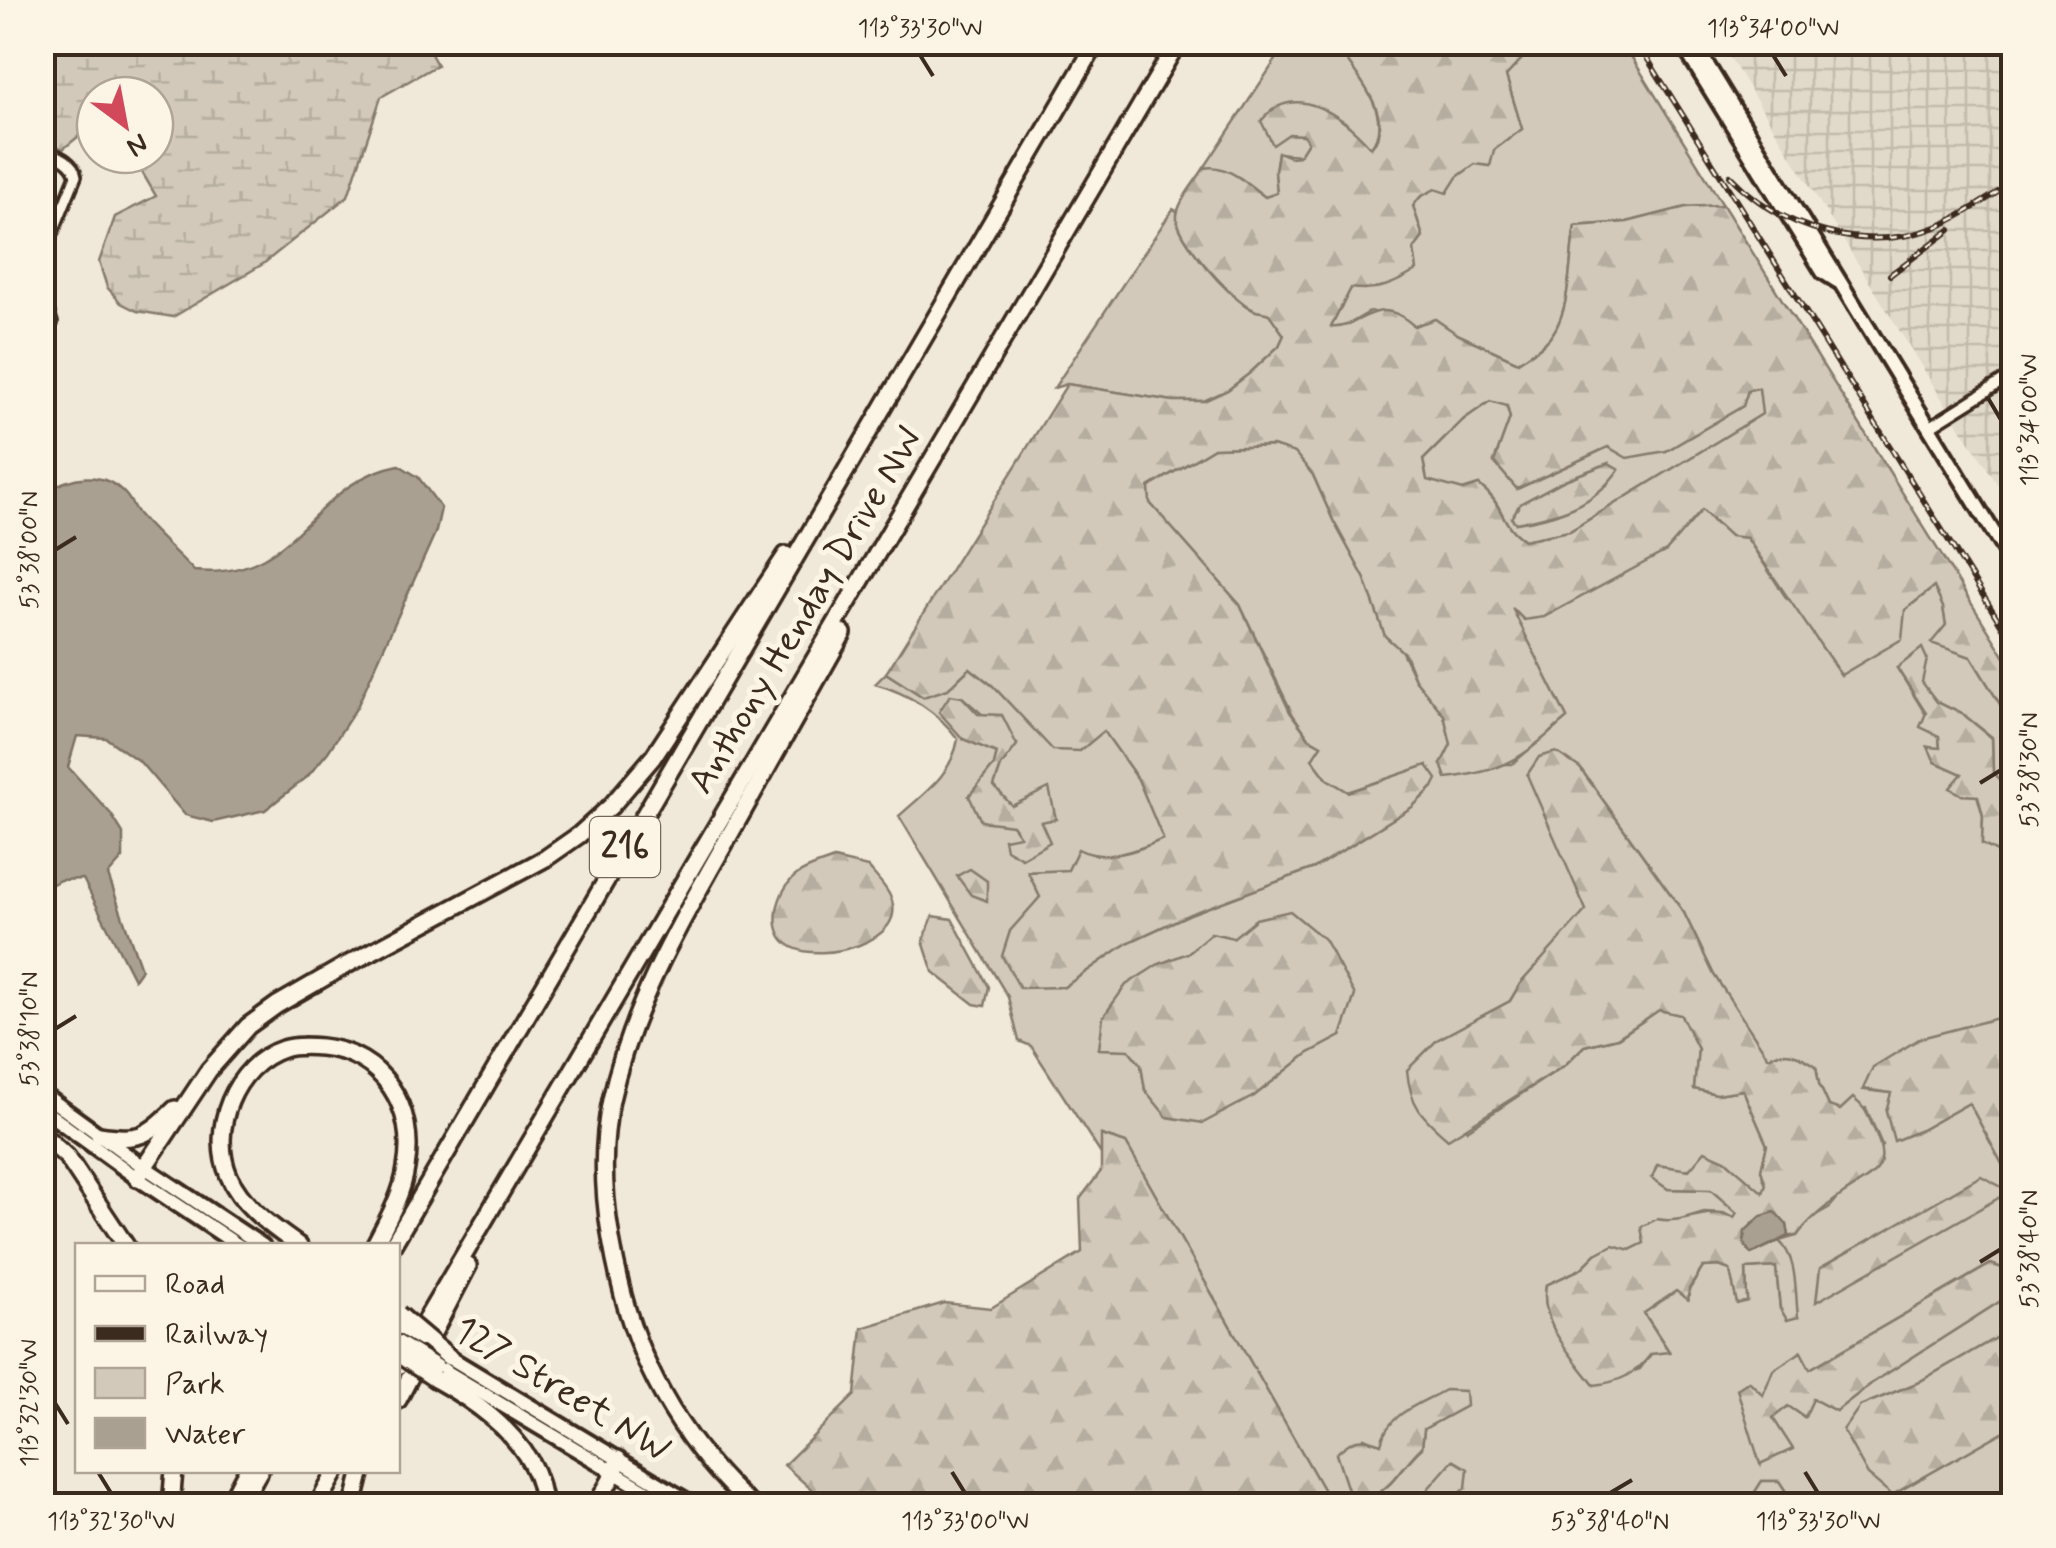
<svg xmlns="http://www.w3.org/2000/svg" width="2056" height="1548" font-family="Mynerve,sans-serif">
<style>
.industrial{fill:url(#industrial-grid)}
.green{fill:#d2c9ba;stroke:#867a6c;stroke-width:2.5;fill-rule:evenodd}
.forest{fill:url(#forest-firs);stroke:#867a6c;stroke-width:2.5;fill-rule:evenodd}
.wetland{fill:url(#wetland-marsh);stroke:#867a6c;stroke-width:2.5}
.water{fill:#aaa091;stroke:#7e7163;stroke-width:2.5}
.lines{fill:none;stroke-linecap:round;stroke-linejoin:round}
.street-casing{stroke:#3b2a1e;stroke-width:16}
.secondary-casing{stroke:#3b2a1e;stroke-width:20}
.highway-casing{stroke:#3b2a1e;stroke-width:22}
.street{stroke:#fcf5e5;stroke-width:9}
.secondary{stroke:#fcf5e5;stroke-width:12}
.highway{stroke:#fcf5e5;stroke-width:15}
.rail-casing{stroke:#3b2a1e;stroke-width:6}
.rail{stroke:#fcf5e5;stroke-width:2.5;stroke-dasharray:8;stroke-linecap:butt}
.secondary-bridge-casing{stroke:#3b2a1e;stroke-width:20;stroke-linecap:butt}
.highway-bridge-casing{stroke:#3b2a1e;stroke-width:22;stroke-linecap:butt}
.secondary-bridge{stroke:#fcf5e5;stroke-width:12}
.highway-bridge{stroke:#fcf5e5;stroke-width:15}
.ticks{fill:none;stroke:#3b2a1e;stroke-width:4}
.labels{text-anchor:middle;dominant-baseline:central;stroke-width:10;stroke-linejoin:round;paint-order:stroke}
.shield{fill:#fcf5e5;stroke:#75675a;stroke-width:2.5}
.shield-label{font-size:35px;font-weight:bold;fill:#3b2a1e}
.street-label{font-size:38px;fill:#3b2a1e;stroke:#fcf5e5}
.neatline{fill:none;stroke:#3b2a1e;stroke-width:4}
.ticks-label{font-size:25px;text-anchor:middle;fill:#3b2a1e}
</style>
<defs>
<pattern id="industrial-grid" width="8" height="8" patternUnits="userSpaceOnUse" patternTransform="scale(2.5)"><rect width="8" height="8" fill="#e1d9c9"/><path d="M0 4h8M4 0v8" fill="none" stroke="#c2baac"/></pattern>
<pattern id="forest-firs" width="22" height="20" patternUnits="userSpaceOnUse" patternTransform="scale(2.5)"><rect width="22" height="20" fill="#d2c9ba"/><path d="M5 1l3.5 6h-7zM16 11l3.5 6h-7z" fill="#b5ad9f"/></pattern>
<pattern id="wetland-marsh" width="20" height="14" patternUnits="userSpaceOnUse" patternTransform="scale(2.5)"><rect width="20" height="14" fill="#d2c9ba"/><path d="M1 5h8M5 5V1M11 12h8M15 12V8" fill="none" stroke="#b5ad9f"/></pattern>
</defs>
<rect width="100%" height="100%" fill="#f0e9d9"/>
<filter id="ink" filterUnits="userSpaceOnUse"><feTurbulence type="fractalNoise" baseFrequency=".01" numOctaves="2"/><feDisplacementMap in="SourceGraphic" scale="20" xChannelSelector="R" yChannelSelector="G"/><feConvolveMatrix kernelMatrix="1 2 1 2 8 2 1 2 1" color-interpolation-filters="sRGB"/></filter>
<g filter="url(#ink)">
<path class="industrial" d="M1721,43H2013V508L1937,391Z"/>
<g class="green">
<path d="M1287,43H1334C1353,70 1397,116 1370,148L1345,122L1325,110L1282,138L1289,134L1304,135L1308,142L1300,155L1278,153L1275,171L1277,194L1265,197L1240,178L1204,168Z"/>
<path d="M1537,43H1623L1723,205L1686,207L1627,222L1575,226C1568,261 1573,317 1545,343C1538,350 1527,356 1518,362L1457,334L1435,320L1414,326L1371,311L1342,328L1331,327L1351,288L1414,249L1423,237L1413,206L1420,197L1457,177L1522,129L1506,76Z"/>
<path d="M1173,209L1177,211C1176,239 1229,298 1253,310C1258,312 1264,312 1269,313L1284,335L1279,346L1250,373L1228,390L1204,401H1173L1067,384L1054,388Z"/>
<path d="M1759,387L1763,414L1570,531L1524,540C1499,524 1506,505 1479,485L1463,490L1427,481L1423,460L1464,419L1490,401L1506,405L1510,418L1494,462L1517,489L1608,447L1666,451L1743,406L1748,390ZM1609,463L1607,485C1573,509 1558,517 1516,523L1520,504L1565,480Z"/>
<path d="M1273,446L1295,452L1313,475L1333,520L1365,579L1385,635L1401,650L1415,679L1444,715L1451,744L1441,764H1512L1567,718L1510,605L1607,581L1666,551L1702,509L1715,524L1747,538L1787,599L1905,610L1934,587L1943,607L1946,625L1932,643L1971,657L2013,725V794L1993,773L1992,737L1964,715L1937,702L1921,682L1927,659L1897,668L1939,736L1940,749L1929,747L1962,774V795H1977L1983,816L1982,844L2001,854L1998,872L2013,892V1014L1864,1090L1891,1093L1921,1130L1969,1103L2006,1171L2013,1174V1272L1990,1264L1810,1369L1800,1352L1763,1396L1738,1389L1761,1464L1772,1417L1789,1406L1804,1417L1813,1399L1836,1411L1872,1383L2013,1293V1328L1917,1383L1860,1406L1892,1495L2013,1426V1505H1791L1792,1501L1779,1481H1762L1751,1498V1505H1598L1591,1494L1582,1505H1442L1466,1488L1454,1460L1414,1505H1377L1375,1495C1396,1484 1404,1463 1422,1448L1424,1429L1466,1406L1381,1445L1364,1438L1347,1493L1353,1505H1303L1324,1491L1126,1143L1102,1135L1101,1154L1031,1046L1019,1041L1008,997L899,816C924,793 952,775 958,739C938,712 908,693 875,684L886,673L923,697L948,689L970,668L993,686L1020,714L1104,731L1138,779L1164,840C1133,850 1109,863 1078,850L1068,871L1028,872L1040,897L1031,909L1064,987L1127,943L1190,914L1314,868L1412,807L1433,787L1427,765L1348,792L1327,779L1311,758L1321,745L1309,738L1293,715L1240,605L1150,503L1148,488L1214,448ZM962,697L1017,744L1001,766L994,786L1012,806L1048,789L1040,821L1006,849L1021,836L1012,825L969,796L994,765L997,753L963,739L952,723ZM1580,768L1684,913L1714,975L1768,1058L1816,1066L1819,1084L1829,1106L1839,1111L1866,1108L1882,1145L1830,1207L1809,1219L1797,1236L1779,1241L1790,1258L1798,1317L1780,1309L1776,1267L1746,1269L1747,1301L1737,1303L1730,1270L1719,1266L1703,1267L1689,1290L1688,1299L1676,1290L1644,1313L1669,1351L1651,1354L1640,1369L1594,1385C1572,1354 1539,1324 1546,1285L1581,1269L1596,1254L1630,1250L1645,1243L1671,1222L1704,1212L1723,1213L1734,1217L1738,1213L1711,1190L1668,1189L1652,1178L1725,1160L1763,1194L1766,1185L1761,1170L1767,1145L1743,1090L1717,1094L1694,1089L1698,1049L1681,1015L1659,1010L1618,1038L1584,1046L1565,1065L1467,1130L1437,1040L1510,1001L1520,984L1587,910L1528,775ZM1211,933L1233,938L1341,1036L1307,1054L1254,1096L1145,1090L1141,1065L1129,1050L1099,1048L1157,965L1188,953Z"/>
</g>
<g class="forest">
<path d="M1537,42L1506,76L1522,129L1494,150L1490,166L1475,164L1457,177L1447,193L1435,189L1420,197L1413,206L1423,237L1414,249L1417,270C1395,284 1377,292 1351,288L1331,327C1362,330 1376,290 1414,326L1435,319L1457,334L1518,362C1527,356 1538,350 1545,343C1573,316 1568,261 1575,226L1627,222L1686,207L1723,205L2013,670V725L1971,657L1931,643L1946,625L1943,607L1934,587L1905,610L1902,639L1841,675L1747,538L1730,536L1702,510L1666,551L1544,617L1524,620L1512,608L1567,718C1521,758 1508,771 1446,778L1441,764L1451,744L1444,715L1415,679L1405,654L1385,636L1365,579L1333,520L1313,475L1295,453L1273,446L1214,448L1149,487L1150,503L1240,605L1290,712L1309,738L1321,745L1312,759L1327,779L1348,792L1427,765L1437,779L1433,787L1412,807L1314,868L1190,914L1127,943L1064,987L1020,988L1002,956L1010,931L1040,897L1028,872L1068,870L1078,849C1105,863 1137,851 1163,839L1138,779L1104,731L1080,751L1053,750L993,686L970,668L948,689L923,697L886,673L1067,384L1173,401H1204L1228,390L1250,373L1279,346L1284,335L1269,314C1264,312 1258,312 1254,310C1234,301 1174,237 1177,215C1179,200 1196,181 1204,168C1226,163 1248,184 1265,197L1277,193L1275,171L1278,152L1290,157L1299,156L1308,142L1304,135L1289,134L1273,145L1261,121C1295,79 1344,117 1371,148C1398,116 1352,70 1334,43ZM1759,388L1762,414L1570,531L1524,540C1499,524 1505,505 1479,485L1463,490L1427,480L1423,460L1464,419L1490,401L1507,406L1510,418L1494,462L1517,489L1608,447L1627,458L1666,451L1743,406L1748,390Z"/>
<path d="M1609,463L1619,469C1593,507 1559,515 1516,523L1511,518L1520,504L1565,480Z"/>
<path d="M1922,648L1927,659L1922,682L1937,702L1964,715L1992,738L1993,773L2013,794V892L1997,872L2001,854L1982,844L1983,816L1978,796L1962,795L1950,788L1962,774L1935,762L1928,747L1940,748L1939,736L1920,727L1926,713L1897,668Z"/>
<path d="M950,695L962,697L978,714L1002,715L1017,745L1001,766L994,786L1012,806L1049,788L1056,819L1041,822L1050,842L1022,858L1006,849L1004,839L1020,836L1012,825L981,821L969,796L994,765L997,753L963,739L939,712Z"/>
<path d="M1556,752L1580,768L1684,913L1714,975L1768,1057C1785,1048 1800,1055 1816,1066L1819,1084L1829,1106L1840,1110L1853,1098C1866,1108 1867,1114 1874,1129C1893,1170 1874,1173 1843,1194C1826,1206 1809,1219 1797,1236H1789L1787,1225L1751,1254L1779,1241C1798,1258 1795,1293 1798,1317L1787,1320L1780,1308L1776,1267L1746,1269L1747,1301L1737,1304L1730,1270L1719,1266L1703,1267L1689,1289L1688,1300L1676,1291L1644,1313L1669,1352L1651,1354C1635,1375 1619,1382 1594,1385C1572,1355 1539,1325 1546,1285L1581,1269L1596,1254L1613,1245L1630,1250L1644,1243L1641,1227L1657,1219C1684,1225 1706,1206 1734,1217L1737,1213L1711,1190L1668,1189L1652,1178L1657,1165L1689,1170L1705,1151L1725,1160L1763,1193L1766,1185L1761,1170L1767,1145L1743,1090L1717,1094L1694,1089L1698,1049L1681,1015L1659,1010L1617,1038L1584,1046L1565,1065L1448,1139C1422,1117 1410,1105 1407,1070L1437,1040L1510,1001L1520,984L1586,910L1527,775L1539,757Z"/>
<path d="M834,859L868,867C875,876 887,887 891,898C909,942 821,963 792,947C765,933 777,888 798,874C808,867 823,863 834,859Z"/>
<path d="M970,869L987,881V901L971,895L957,876Z"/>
<path d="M1290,911L1324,939L1355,995L1341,1036L1307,1054L1254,1096L1203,1123L1167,1117L1145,1090L1141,1065L1129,1050L1099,1049L1103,1017L1126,985L1157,965L1188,953L1211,933L1233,938L1256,919Z"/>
<path d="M933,916L952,919L989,987L985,1006L974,1004L933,972L923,941Z"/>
<path d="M2013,1014V1174L2006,1171L1969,1103L1921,1130L1894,1141L1886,1111L1891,1093L1863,1089L1873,1067L1921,1038Z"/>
<path d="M1101,1135L1126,1143L1324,1491L1303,1506L829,1505L784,1465L855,1395L862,1328L944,1303L991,1308L1082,1252L1080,1199L1101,1171Z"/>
<path d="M1981,1176L2007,1190L2002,1196L1816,1302L1820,1268Z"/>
<path d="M1991,1264L2013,1272V1293L1872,1383L1836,1411L1813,1399L1805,1417L1788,1406L1773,1418L1793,1449L1760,1464L1737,1389L1749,1381L1763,1395L1773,1370L1801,1352L1810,1369Z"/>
<path d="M2013,1328V1426L1892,1495L1868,1475L1843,1430L1860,1406L1917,1383Z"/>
<path d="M1445,1390L1465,1391L1466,1406L1424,1429L1422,1447C1404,1463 1396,1483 1375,1495L1377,1505H1353L1336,1454C1353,1438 1359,1436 1381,1444C1387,1414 1419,1404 1445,1390Z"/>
<path d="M1453,1460L1468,1469L1466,1488L1442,1505H1414Z"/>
<path d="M1762,1481H1779L1792,1501L1791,1505H1751V1498Z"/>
</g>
<path class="wetland" d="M60,42L425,43L437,65L381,97L348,196L263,264L173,317L137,311L121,303L107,287L99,262L115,217L156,196L132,155H155V95H95V123L63,149L43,140V82Z"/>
<g class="water">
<path d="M399,465L418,477L441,508L436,531L357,707L328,752L307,777L265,810L213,822L185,815L140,762L106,738L77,736L68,767L111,814L123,833V858L108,875L141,969L134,979L83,879L60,880L43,889V493C70,476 103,468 126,495C131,501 134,509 139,515C156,535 176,552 194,571C298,582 309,482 399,465Z"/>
<path d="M1775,1212L1787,1225L1789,1236L1751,1254L1744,1244L1745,1231L1761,1216Z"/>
</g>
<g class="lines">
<g class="street-casing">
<g id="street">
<path d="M2005,42L2014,56"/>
<path d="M42,149C56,155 73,160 76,176L42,258"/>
<path d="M42,292L52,323"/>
<path d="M1928,428L2014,374"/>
</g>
</g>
<g class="secondary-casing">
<g id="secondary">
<path d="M1681,42L1823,272L1837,281"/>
<path d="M1693,42L2014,566"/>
<path d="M42,1093L137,1162L263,1246"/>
<path d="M42,1109L137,1178L239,1246"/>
<path d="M449,1357L696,1506"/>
<path d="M437,1366L666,1503"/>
</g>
</g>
<g class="highway-casing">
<g id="highway">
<path d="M42,1134L67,1157L126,1246"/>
<path d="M99,1135C139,1141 146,1137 175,1109"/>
<path d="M137,1178L209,1070L248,1026L277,1005L341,968L546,858L579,835L611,806L653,757L786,555"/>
<path d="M299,1246C273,1227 242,1207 229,1176C209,1130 234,1065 283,1049C295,1045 309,1046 321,1047C383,1053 417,1108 406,1168C402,1196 387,1221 374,1246"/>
<path d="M392,1246L1097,42"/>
<path d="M398,1367L1178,42"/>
<path d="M435,1379C482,1405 541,1447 543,1506"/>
<path d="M398,1400L468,1266"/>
<path d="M171,1506L174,1470"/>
<path d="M228,1506L247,1470"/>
<path d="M239,1506L260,1470"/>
<path d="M317,1506L337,1470"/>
<path d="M353,1506L362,1470"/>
<path d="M596,1506L615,1472L618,1459"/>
<path d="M619,1506L636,1500L671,1505"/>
<path d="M752,1506C689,1450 644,1376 623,1295C607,1232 597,1165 611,1100C631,1008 678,926 724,845C764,774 803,703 843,633"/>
</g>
</g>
<use href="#street" class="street"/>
<use href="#secondary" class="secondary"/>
<use href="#highway" class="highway"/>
<g class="rail-casing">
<g id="rail">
<path d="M1637,42L2014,645"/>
<path d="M1730,176C1782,231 1867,255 1939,226C1965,215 1989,197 2014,182"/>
<path d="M1890,275L1950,230"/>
</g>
</g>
<use href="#rail" class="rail"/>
<g class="secondary-bridge-casing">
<g id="secondary-bridge">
<path d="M398,1326L421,1340"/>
<path d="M398,1342L437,1366"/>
</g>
</g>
<g class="highway-bridge-casing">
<g id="highway-bridge">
<path d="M398,1314L449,1357"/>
<path d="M398,1354L435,1379"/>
</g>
</g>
<use href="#secondary-bridge" class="secondary-bridge"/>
<use href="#highway-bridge" class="highway-bridge"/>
</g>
</g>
<path class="ticks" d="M920,55L933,76M1773,55L1786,76M1988,398L2001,420M55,550L76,537M1980,783L2001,770M55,1029L76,1016M1980,1262L2001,1249M55,1403L68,1424M98,1472L111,1493M952,1472L965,1493M1805,1472L1818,1493M1610,1493L1632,1480"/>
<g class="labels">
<rect class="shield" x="590" y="817" width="70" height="60" rx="8"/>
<g class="shield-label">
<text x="625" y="847">216</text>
</g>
<g class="street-label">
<text transform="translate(806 611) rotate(-59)">Anthony Henday Drive NW</text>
<text transform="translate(562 1390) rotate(31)">127 Street NW</text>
</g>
</g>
<rect width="2056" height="1548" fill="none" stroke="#fcf5e5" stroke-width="110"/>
<rect x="75" y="1243" width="325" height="230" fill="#fcf5e5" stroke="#afa495" stroke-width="2.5"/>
<rect x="95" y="1276" width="50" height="15" fill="#fcf5e5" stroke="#afa495" stroke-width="2.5"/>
<text x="165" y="1293" font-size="30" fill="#3b2a1e">Road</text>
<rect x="95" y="1326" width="50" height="15" fill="#3b2a1e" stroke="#afa495" stroke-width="2.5"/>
<text x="165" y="1343" font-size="30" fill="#3b2a1e">Railway</text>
<rect x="95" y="1368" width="50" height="30" fill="#d2c9ba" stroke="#afa495" stroke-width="2.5"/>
<text x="165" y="1393" font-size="30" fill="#3b2a1e">Park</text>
<rect x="95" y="1418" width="50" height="30" fill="#aaa091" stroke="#afa495" stroke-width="2.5"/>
<text x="165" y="1443" font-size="30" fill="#3b2a1e">Water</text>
<g transform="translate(125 125) rotate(148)"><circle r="48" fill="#fcf5e5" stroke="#afa495" stroke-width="2.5"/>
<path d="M0-8L18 38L0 25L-18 38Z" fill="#d1495b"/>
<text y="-15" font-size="28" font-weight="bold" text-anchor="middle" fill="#3b2a1e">N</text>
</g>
<rect x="55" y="55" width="1946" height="1438" class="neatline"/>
<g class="ticks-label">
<text x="920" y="36">113°33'30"W</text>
<text x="1773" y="36">113°34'00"W</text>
<text transform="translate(2028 420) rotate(-90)" y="9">113°34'00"W</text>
<text transform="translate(28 550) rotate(-90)" y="9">53°38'00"N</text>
<text transform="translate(2028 770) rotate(-90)" y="9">53°38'30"N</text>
<text transform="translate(28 1029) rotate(-90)" y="9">53°38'10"N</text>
<text transform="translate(2028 1249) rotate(-90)" y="9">53°38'40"N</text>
<text transform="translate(28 1403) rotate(-90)" y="9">113°32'30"W</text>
<text x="111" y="1529">113°32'30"W</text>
<text x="965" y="1529">113°33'00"W</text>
<text x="1610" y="1529">53°38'40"N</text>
<text x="1818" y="1529">113°33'30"W</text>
</g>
</svg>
